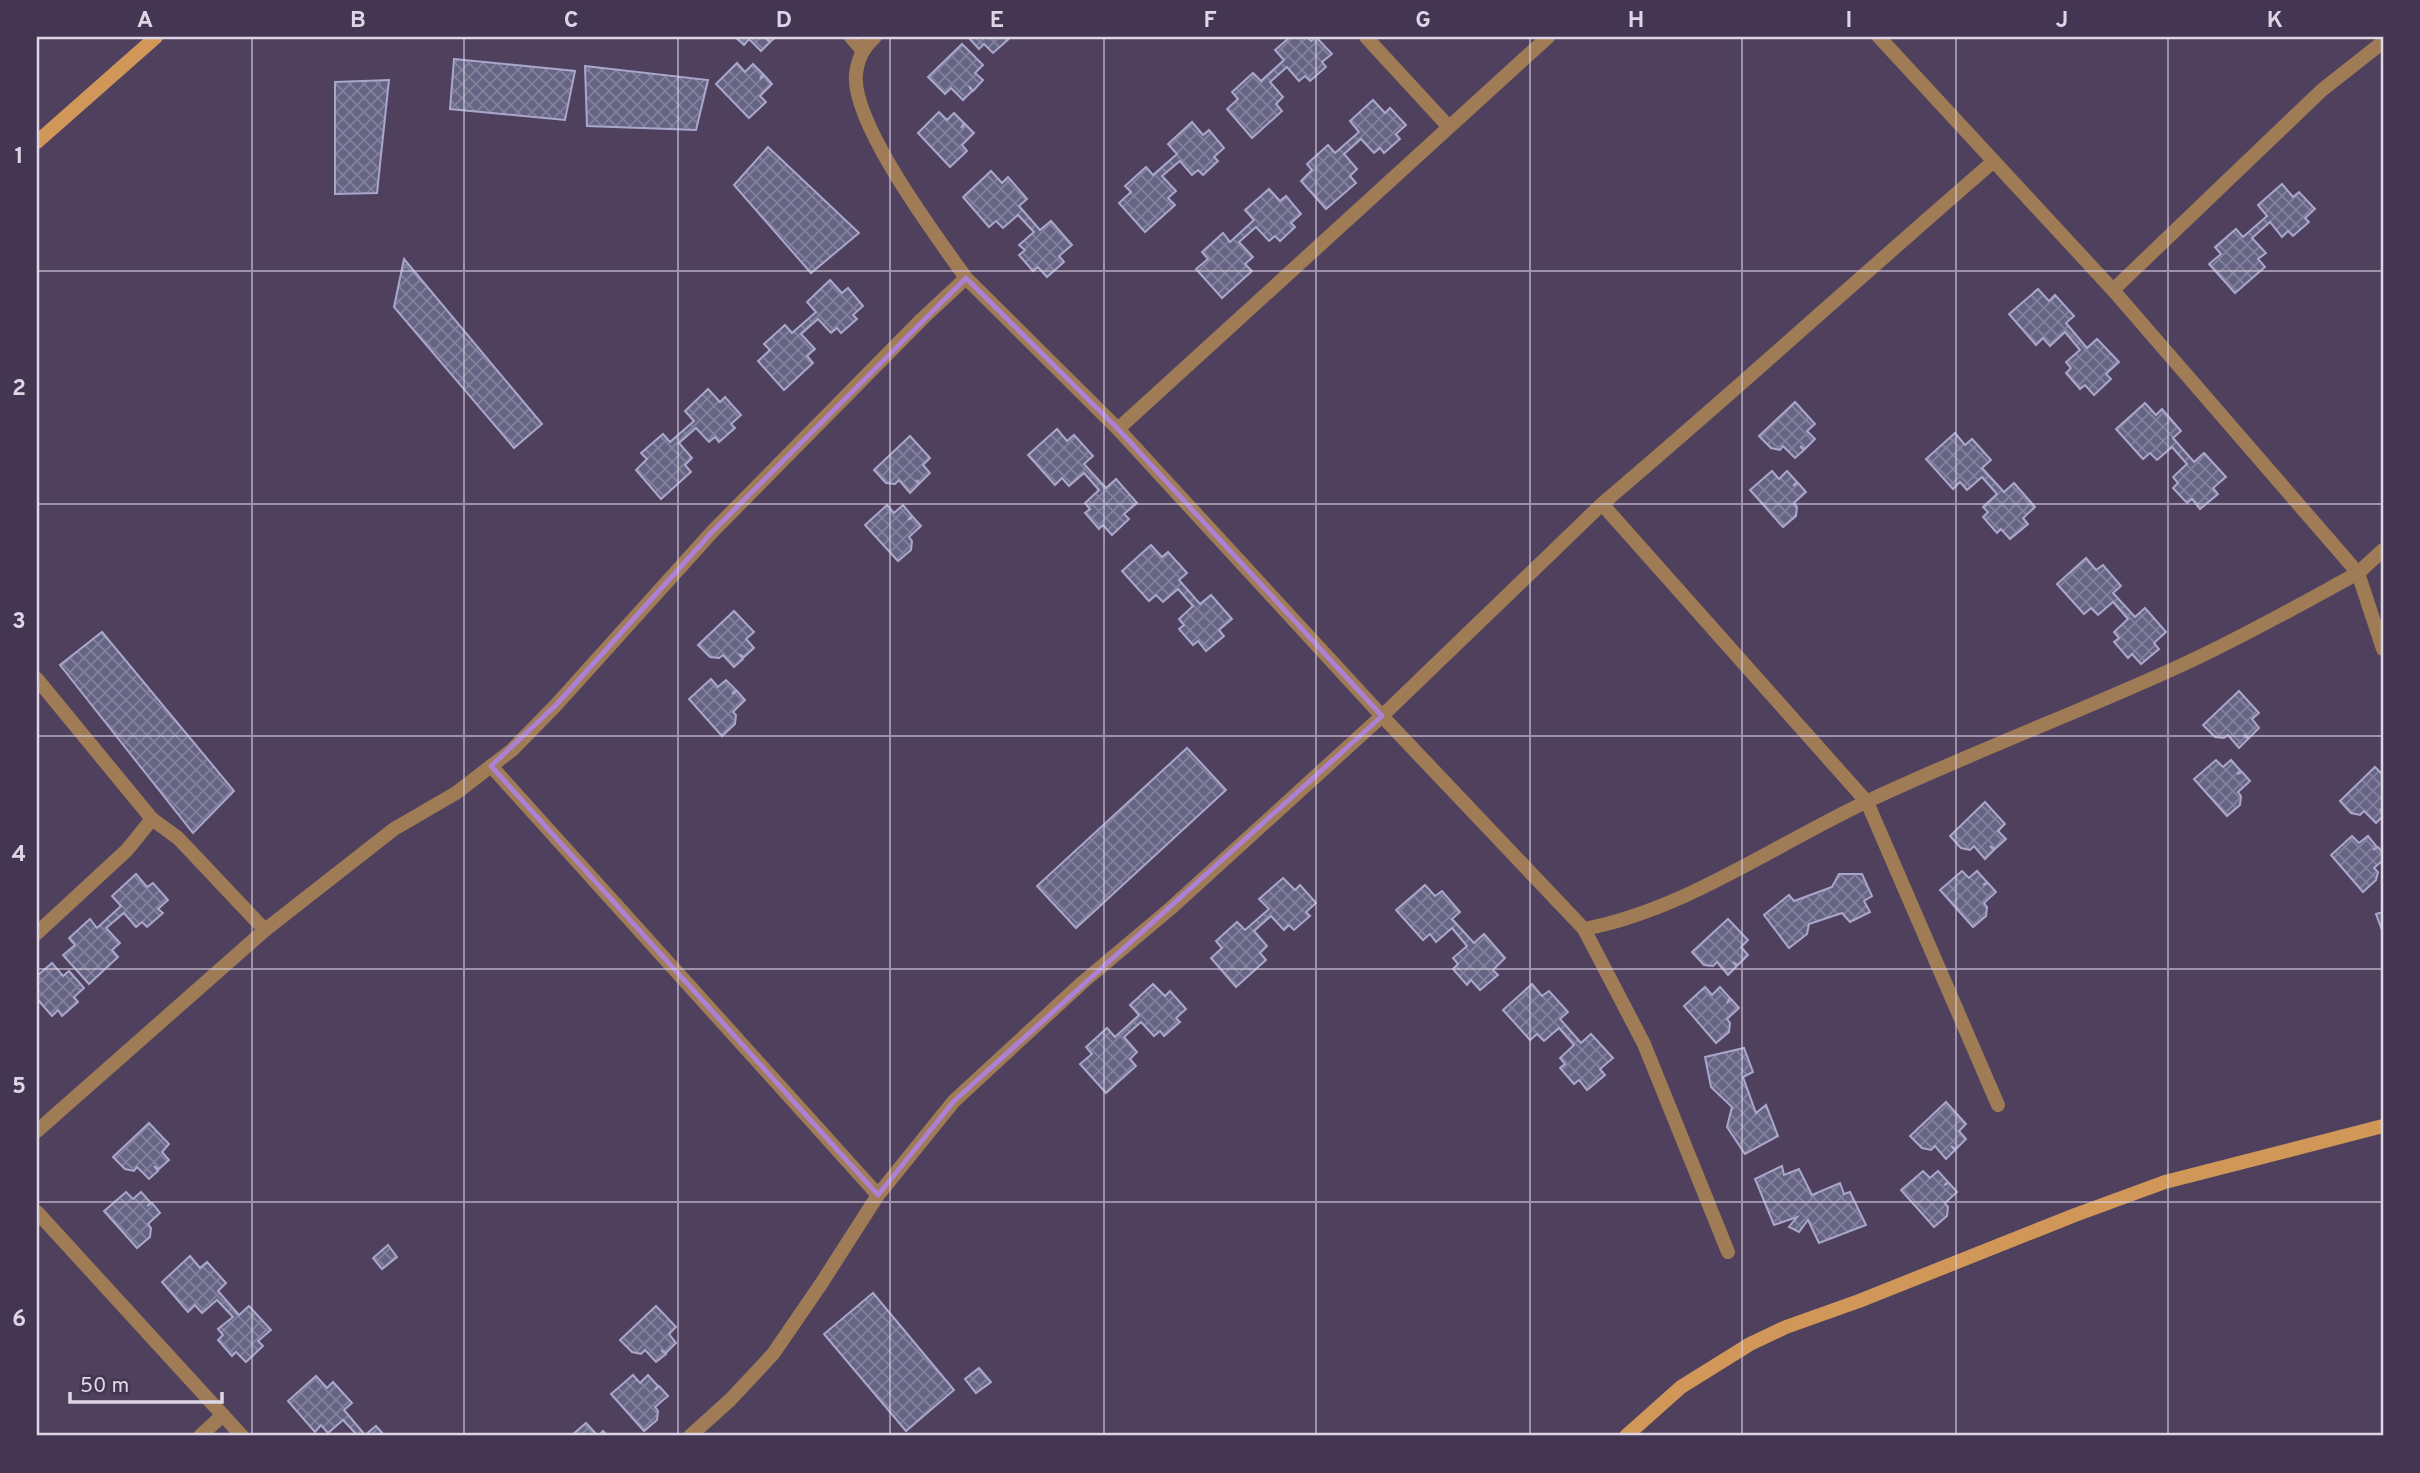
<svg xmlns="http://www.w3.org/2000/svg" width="2420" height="1473" font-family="Overpass,sans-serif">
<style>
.building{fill:url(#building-cross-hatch);stroke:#a9a7cb;stroke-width:2}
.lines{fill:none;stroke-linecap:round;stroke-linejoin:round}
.street{stroke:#9f7b56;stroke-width:14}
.secondary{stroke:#d09759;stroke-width:14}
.marked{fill:none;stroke:#ac81d3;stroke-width:5;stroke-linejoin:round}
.grid{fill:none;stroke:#ded6e7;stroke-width:2;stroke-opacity:0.55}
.neatline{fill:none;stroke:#ded6e7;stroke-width:2.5}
.grid-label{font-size:23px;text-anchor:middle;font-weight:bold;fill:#ded6e7}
</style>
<defs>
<pattern id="building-cross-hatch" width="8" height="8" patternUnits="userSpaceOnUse" patternTransform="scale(1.75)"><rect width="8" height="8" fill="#666484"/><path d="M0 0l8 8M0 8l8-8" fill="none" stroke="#83819b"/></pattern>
</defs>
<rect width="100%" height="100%" fill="#4f405d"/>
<g class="building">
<path d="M735,37H776L771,41L766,39L770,42L761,51L749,39L744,45Z"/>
<path d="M968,37H1011L993,53L984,44L979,49Z"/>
<path d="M1290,37H1307L1311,41L1316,37L1332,54L1322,62L1326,67L1310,81L1305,76L1299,81L1287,67L1270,82L1283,97L1276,104L1282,111L1252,138L1227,109L1238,99L1232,92L1253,73L1261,81L1284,60L1275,50Z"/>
<path d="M962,44L983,65L975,73L983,80L973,91L969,86L972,91L963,100L951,88L945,94L928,77Z"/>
<path d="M454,59L575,71L565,120L450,109Z"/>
<path d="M737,63L745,72L753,64L763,74L760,79L764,75L772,84L760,96L766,102L749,118L716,84Z"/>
<path d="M585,66L708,80L696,130L587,126Z"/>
<path d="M389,80L377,193L335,194V82Z"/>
<path d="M1373,100L1385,113L1390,108L1406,125L1396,134L1400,139L1384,153L1380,148L1374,153L1361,139L1344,154L1357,169L1350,176L1356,183L1326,209L1301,181L1312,170L1307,164L1328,145L1335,153L1359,132L1350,121Z"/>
<path d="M939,112L947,120L954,113L964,123L961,128L965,124L974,133L962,145L967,151L950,167L918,133Z"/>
<path d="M1192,122L1203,135L1209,130L1224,148L1214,157L1218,161L1203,175L1198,170L1192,175L1180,161L1162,176L1176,191L1168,198L1175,205L1145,232L1119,203L1131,192L1125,186L1146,167L1153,175L1177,154L1168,144Z"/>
<path d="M768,147L859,233L811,273L734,185Z"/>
<path d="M991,171L1002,183L1008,177L1027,199L1019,206L1040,230L1051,221L1072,245L1059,256L1064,262L1047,277L1038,267L1033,271L1019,255L1025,250L1019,245L1034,232L1018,215L1003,228L996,221L989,227L963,197Z"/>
<path d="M2282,184L2293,197L2299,192L2315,209L2305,218L2309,222L2293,236L2288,231L2282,237L2270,222L2252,238L2266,253L2258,259L2265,267L2235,293L2209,264L2221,254L2215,247L2236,229L2243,237L2267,216L2258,205Z"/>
<path d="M1269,189L1280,201L1286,196L1301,214L1291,223L1295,227L1280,241L1275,236L1269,241L1256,227L1239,242L1253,257L1245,264L1252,271L1222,298L1196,269L1208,259L1202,252L1223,233L1230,242L1254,220L1245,210Z"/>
<path d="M404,259L542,424L514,448L394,307Z"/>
<path d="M830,280L842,293L848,288L863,306L853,315L857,319L841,333L837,328L831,333L818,319L801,334L815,349L807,356L813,363L784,390L758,361L770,350L764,344L785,325L792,333L816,312L807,302Z"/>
<path d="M2038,289L2049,301L2055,295L2074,316L2066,323L2087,348L2097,339L2119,362L2106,374L2111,379L2094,395L2085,385L2080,389L2066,373L2071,368L2066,362L2080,350L2065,332L2050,346L2043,338L2036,345L2009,314Z"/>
<path d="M708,389L720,402L725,397L741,415L731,424L735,428L719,442L715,437L709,442L696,428L679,443L692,458L685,465L691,472L661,499L636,470L647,459L641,453L663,434L670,442L694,421L685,411Z"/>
<path d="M1795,402L1815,424L1807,431L1815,439L1805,449L1800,446L1804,450L1795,458L1783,446L1780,450L1771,448L1759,436Z"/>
<path d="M2145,403L2156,415L2162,409L2181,431L2173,438L2194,462L2204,453L2226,477L2213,488L2218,494L2200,509L2192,499L2187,503L2173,488L2178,483L2173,477L2187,464L2172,447L2157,460L2150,453L2143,459L2116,429Z"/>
<path d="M1057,429L1067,441L1074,435L1093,456L1084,464L1106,488L1116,479L1137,503L1124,514L1129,519L1112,535L1103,525L1099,529L1085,513L1090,509L1085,503L1099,490L1084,473L1069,486L1062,478L1055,485L1028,455Z"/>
<path d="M1955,433L1965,445L1972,439L1991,460L1982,468L2004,492L2014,483L2035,507L2023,518L2028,524L2010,539L2001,529L1997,533L1983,517L1988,512L1983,507L1997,494L1982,477L1967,490L1960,482L1953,489L1926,459Z"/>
<path d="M910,436L930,458L923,465L930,473L920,483L916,480L919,484L910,493L899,480L895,484L886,483L874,470Z"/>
<path d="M1772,471L1779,479L1787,471L1797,482L1793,486L1798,483L1806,492L1794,503L1797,507L1796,516L1783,527L1750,490Z"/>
<path d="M887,505L894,513L903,505L912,516L908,520L913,517L921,526L909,537L912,541L911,550L898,561L865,525Z"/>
<path d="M1151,545L1162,557L1168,552L1187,573L1179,580L1200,604L1211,595L1232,619L1219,630L1224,636L1206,651L1198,641L1193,645L1179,629L1184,625L1179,619L1193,606L1178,589L1163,602L1156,595L1149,601L1122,571Z"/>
<path d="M2086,558L2096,570L2103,565L2121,586L2113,593L2135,617L2145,608L2166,632L2154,643L2159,649L2141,664L2132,654L2128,658L2114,642L2119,638L2114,632L2128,619L2113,602L2098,615L2091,608L2084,614L2057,584Z"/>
<path d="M734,611L754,632L746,639L754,648L744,657L739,654L743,659L734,667L723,655L719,658L710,657L698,645Z"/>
<path d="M102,632L234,791L193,833L60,665Z"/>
<path d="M711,679L718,687L726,680L736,690L732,694L737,691L745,700L733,712L736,715L735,724L722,736L689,699Z"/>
<path d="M2239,691L2259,713L2252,719L2259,728L2249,738L2244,735L2248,739L2239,748L2228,735L2224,738L2215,737L2203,725Z"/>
<path d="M1187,748L1226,790L1076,928L1037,886Z"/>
<path d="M2216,760L2223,767L2231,760L2241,771L2237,774L2242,772L2250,781L2238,792L2241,796L2240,805L2227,816L2194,779Z"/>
<path d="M2375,767L2383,775V811L2381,810L2383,816L2376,823L2364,811L2360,815L2351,813L2340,801Z"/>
<path d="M1985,802L2005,824L1998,831L2006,839L1995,849L1990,846L1994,850L1985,859L1974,846L1970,850L1961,848L1950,836Z"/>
<path d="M2352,836L2359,843L2368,836L2377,847L2373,850L2378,847L2383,853V860L2374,868L2378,872L2376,880L2363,892L2331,855Z"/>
<path d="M1962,871L1969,878L1977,871L1987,882L1983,885L1988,883L1996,892L1984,903L1987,907L1986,916L1973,927L1940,890Z"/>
<path d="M136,874L147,887L153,883L168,900L158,909L163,913L147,927L142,922L136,927L124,913L106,928L120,943L112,950L118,957L89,984L63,955L75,945L69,938L90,919L97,928L121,906L112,896Z"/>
<path d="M1839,874H1862L1872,896L1864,901L1870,912L1850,922L1842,913L1809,924L1807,934L1789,948L1764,915L1789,895L1794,901L1832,887Z"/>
<path d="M1283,878L1295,890L1300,885L1316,903L1306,912L1310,916L1294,930L1289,925L1284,930L1271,916L1254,931L1267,946L1260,953L1266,960L1236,987L1211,958L1222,948L1216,941L1237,922L1245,930L1269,909L1259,899Z"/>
<path d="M1425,885L1435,896L1442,891L1460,912L1452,919L1474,943L1484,934L1505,958L1493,970L1498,975L1480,990L1471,980L1467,985L1453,969L1458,964L1453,958L1467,946L1452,928L1436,942L1430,934L1423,940L1396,910Z"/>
<path d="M2383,912V933L2376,914Z"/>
<path d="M1728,919L1748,940L1741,947L1748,955L1738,965L1733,962L1737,966L1728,975L1717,962L1713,966L1704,965L1692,952Z"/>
<path d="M52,963L63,976L69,971L84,988L74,997L78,1002L62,1016L58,1010L52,1016L39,1001L37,1004V976Z"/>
<path d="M1153,984L1165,996L1170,991L1186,1009L1176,1018L1180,1022L1164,1036L1160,1031L1154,1036L1141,1022L1124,1037L1137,1052L1130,1059L1136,1066L1106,1093L1080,1064L1092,1054L1086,1047L1107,1028L1115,1037L1139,1015L1130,1005Z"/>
<path d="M1532,984L1542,996L1549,991L1568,1012L1560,1019L1581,1043L1591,1034L1613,1058L1600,1069L1605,1075L1587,1090L1579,1080L1574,1084L1560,1068L1565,1064L1560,1058L1574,1045L1559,1028L1544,1041L1537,1034L1530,1040L1503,1010Z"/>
<path d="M1705,987L1712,995L1720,987L1730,998L1727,1003L1731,999L1739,1008L1727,1019L1730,1023L1729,1032L1716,1043L1684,1006Z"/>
<path d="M1744,1048L1753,1072L1743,1077L1756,1113L1766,1105L1778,1136L1745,1154L1727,1127L1732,1107L1711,1087L1705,1057Z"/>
<path d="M1946,1102L1966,1124L1959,1131L1966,1139L1956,1149L1951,1146L1955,1150L1946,1159L1935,1146L1931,1150L1922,1148L1910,1136Z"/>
<path d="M149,1123L169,1144L162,1152L169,1160L159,1169L154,1166L158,1171L149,1179L137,1167L134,1171L125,1169L113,1157Z"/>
<path d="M1782,1166L1784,1175L1799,1169L1812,1195L1840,1183L1844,1194L1850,1192L1866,1225L1819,1243L1808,1220L1799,1232L1789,1227L1797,1217L1774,1225L1755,1179Z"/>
<path d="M1923,1171L1930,1178L1938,1171L1948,1182L1944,1185L1949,1183L1957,1192L1945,1203L1948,1207L1947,1216L1934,1227L1901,1190Z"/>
<path d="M126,1192L133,1199L141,1192L151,1203L147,1206L152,1203L160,1213L148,1224L151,1228L150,1237L137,1248L104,1211Z"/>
<path d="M388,1245L397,1257L382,1269L373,1258Z"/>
<path d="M190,1256L200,1268L207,1262L226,1283L218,1291L239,1315L249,1306L271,1330L258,1341L263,1346L246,1362L236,1352L232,1356L218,1340L223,1335L218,1329L233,1317L217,1300L202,1313L195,1305L188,1312L162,1282Z"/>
<path d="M873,1293L954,1390L906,1431L824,1334Z"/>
<path d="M656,1306L676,1327L669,1334L676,1343L666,1353L661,1350L666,1354L656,1362L645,1350L641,1354L632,1352L620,1340Z"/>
<path d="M979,1368L991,1382L976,1393L965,1379Z"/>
<path d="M633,1375L640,1383L648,1375L658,1386L655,1390L659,1386L668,1396L655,1407L658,1411L657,1420L644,1431L611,1394Z"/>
<path d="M316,1376L327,1388L333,1382L352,1403L344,1410L365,1435L376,1426L385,1436H358L343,1420L328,1433L321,1425L315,1432L288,1401Z"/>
<path d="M586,1423L598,1436L603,1431L608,1436H571Z"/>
</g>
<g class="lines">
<g class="street">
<path d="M851,37L862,50"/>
<path d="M1366,37L1448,126"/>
<path d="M966,278L1118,429L1382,716L1584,929C1687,909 1774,845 1868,801C1972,752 2080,712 2184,664C2243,637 2301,604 2358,573L2113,290L1879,37"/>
<path d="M2113,290L2322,90L2383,42"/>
<path d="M1118,429L1548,37"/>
<path d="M1602,504C1734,392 1862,275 1994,161"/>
<path d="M2383,550L2358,573L2383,649"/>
<path d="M37,679L152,819"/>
<path d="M491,766L878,1195"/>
<path d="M1584,929L1644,1044L1728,1252"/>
<path d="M37,933L127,850L152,819L178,838L265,930"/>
<path d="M37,1131L265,930L394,829L456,793L512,750L556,705L712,532L922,319L966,278C937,237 851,123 856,74C858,58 863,48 875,37"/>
<path d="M37,1212L242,1436"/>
<path d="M200,1436L223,1415"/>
<path d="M690,1436L730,1400L773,1354L821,1284L878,1195L954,1101L1083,982L1171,908L1382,716L1602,504L1867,802L1998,1105"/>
</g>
<g class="secondary">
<path d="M37,142L156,37"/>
<path d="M1626,1436L1681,1387L1750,1344L1786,1327L1859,1301L2075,1215L2165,1182L2383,1126"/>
</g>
</g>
<path class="marked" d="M966,278L1118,429L1382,716L954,1101L878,1195L491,766L556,705L712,532Z"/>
<path class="grid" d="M252,37V1436M464,37V1436M678,37V1436M890,37V1436M1104,37V1436M1316,37V1436M1530,37V1436M1742,37V1436M1956,37V1436M2168,37V1436M37,271H2383M37,504H2383M37,736H2383M37,969H2383M37,1202H2383"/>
<rect width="2420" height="1473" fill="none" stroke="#443652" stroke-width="77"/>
<path d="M70 1392v10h152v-10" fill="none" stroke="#ded6e7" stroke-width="3.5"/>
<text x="80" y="1392" font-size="21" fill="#ded6e7" stroke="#443652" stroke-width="5" paint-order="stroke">50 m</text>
<rect x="38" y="38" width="2344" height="1396" class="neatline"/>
<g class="grid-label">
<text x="145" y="27">A</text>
<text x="358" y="27">B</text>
<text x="571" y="27">C</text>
<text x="784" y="27">D</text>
<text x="997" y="27">E</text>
<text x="1210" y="27">F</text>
<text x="1423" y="27">G</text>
<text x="1636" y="27">H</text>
<text x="1849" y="27">I</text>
<text x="2062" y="27">J</text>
<text x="2275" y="27">K</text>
<text x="19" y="163">1</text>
<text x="19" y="395">2</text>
<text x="19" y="628">3</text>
<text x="19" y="861">4</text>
<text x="19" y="1093">5</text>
<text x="19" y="1326">6</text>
</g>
</svg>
